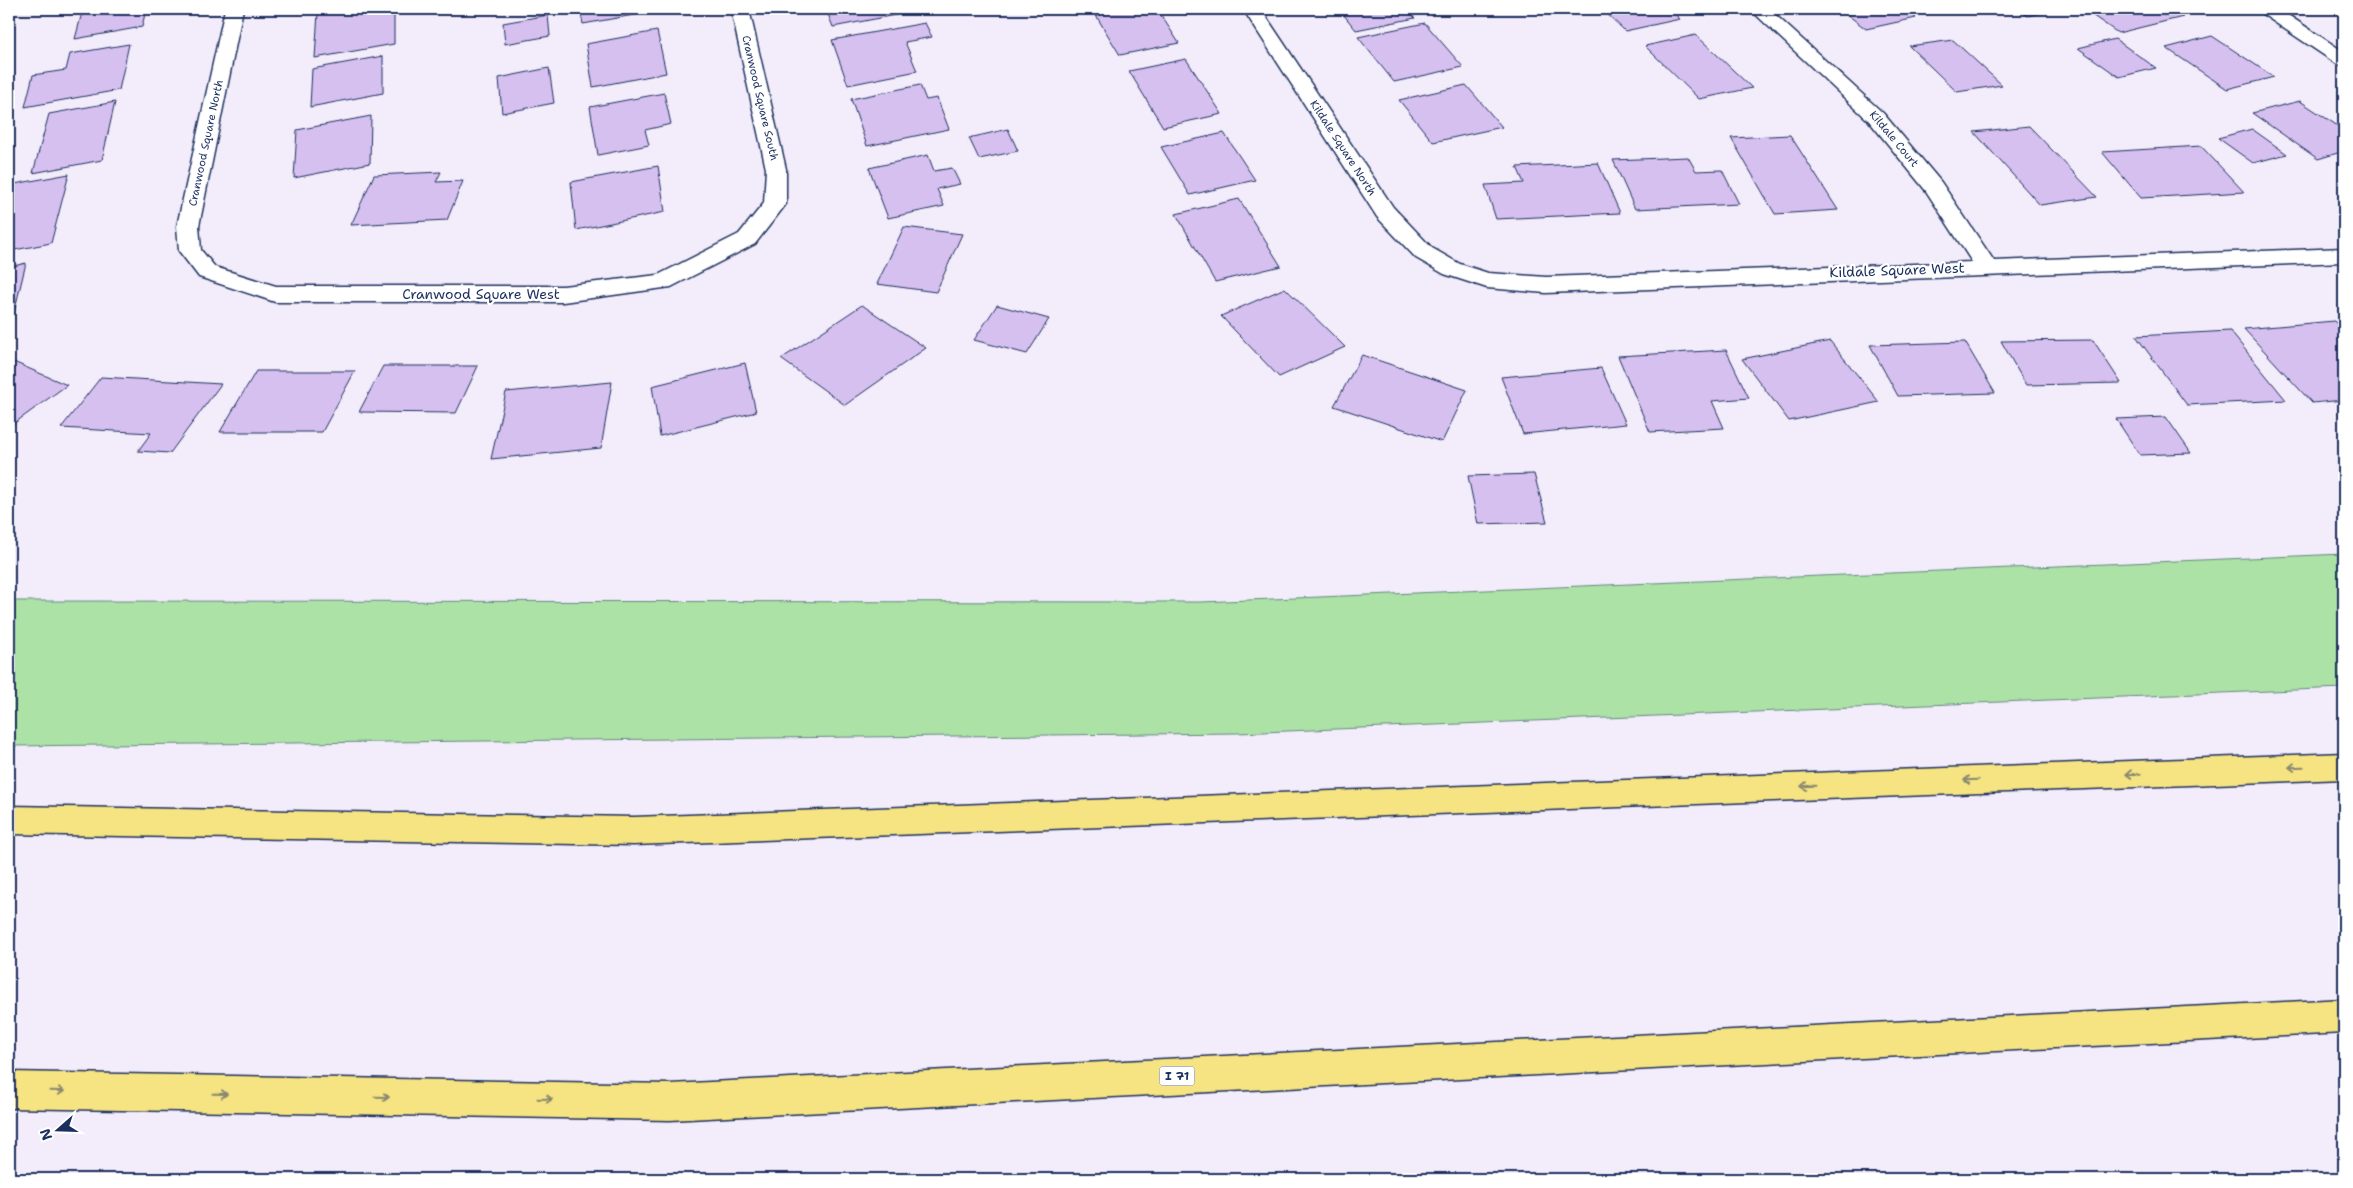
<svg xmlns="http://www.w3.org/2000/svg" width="2353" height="1188" font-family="'Shantell Sans',sans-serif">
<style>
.green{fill:#ace2a5;stroke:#648882}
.building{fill:#d6c0f0;stroke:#1b2f5e}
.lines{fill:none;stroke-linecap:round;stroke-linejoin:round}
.minor-casing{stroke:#1b2f5e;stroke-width:3}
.highway-casing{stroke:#1b2f5e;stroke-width:3}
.minor{fill:#fff;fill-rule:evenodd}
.highway{fill:#f6e381;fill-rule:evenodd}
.oneway{stroke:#888970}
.labels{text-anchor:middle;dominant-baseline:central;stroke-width:4.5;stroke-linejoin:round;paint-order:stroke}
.far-street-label{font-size:11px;fill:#1b2f5e;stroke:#fff}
.shield{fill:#fff;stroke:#5f6d8e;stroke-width:1}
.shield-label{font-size:12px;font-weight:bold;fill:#1b2f5e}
.street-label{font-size:14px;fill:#1b2f5e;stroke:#fff}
</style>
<rect width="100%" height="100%" fill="#f3ecfa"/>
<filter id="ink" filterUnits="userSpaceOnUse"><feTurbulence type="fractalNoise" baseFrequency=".02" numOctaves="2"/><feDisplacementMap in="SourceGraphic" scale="10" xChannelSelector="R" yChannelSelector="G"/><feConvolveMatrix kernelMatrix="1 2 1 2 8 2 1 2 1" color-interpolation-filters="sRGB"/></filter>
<g filter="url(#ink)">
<path class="green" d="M2344,554V688L1238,733L9,746V601L1201,602Z"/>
<g class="building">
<path d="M83,9H146L142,27L75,39Z"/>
<path d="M339,9H394V44L315,58L318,12Z"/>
<path d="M580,9H650L651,12L583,24Z"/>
<path d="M826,9H909L911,12L833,27Z"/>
<path d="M1124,9H1157L1179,43L1120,55L1095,14Z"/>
<path d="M1339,9H1407L1415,18L1356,30Z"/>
<path d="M1602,9H1669L1680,19L1625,31Z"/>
<path d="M1840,9H1904L1916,18L1866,29Z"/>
<path d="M2017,9H2061L2028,16Z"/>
<path d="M2083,9H2170L2183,17L2118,33Z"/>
<path d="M548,15L550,36L505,44L503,23Z"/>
<path d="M925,23L932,37L905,42L917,71L848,85L832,40Z"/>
<path d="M1425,23L1463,67L1394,82L1358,37Z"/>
<path d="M657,31L666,73L593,87L586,44Z"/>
<path d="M1696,35L1752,88L1699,99L1645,46Z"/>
<path d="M2212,36L2274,77L2227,89L2166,48Z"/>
<path d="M2115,39L2156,68L2119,77L2078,48Z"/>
<path d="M1953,40L2002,85L1957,92L1909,46Z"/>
<path d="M129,44L119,90L25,107L33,75L66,70L70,54Z"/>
<path d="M383,56V93L310,107L312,69Z"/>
<path d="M1186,59L1222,114L1163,127L1129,71Z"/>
<path d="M549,68L554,103L502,113L499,78Z"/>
<path d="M920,85L926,100L937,98L949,129L867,146L851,99Z"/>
<path d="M1466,85L1502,127L1433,142L1399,100Z"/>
<path d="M664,93L671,124L645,130L649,145L598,155L590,107Z"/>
<path d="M2300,101L2344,130V151L2318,159L2252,113Z"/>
<path d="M115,102L102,160L33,173L49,114Z"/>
<path d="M371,116L370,163L294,178L297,130Z"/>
<path d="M2029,126L2097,197L2040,205L1974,132Z"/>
<path d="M1008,129L1018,151L979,159L969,138Z"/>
<path d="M2252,129L2287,154L2253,163L2218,138Z"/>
<path d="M1224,133L1255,180L1190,195L1161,147Z"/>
<path d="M1790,135L1838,210L1775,214L1731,138Z"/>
<path d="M2201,146L2244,192L2141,198L2102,152Z"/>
<path d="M928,155L934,171L952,168L960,184L937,189L944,206L888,218L869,168Z"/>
<path d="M1688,157L1696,171L1722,170L1739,204L1635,209L1613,160Z"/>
<path d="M1598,163L1620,213L1496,219L1485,185L1524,183L1517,167Z"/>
<path d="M658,166L665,212L576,230L571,182Z"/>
<path d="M441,172L436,182L463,181L447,220L351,225L374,175Z"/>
<path d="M69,174L51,243L9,251V185Z"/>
<path d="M1239,199L1281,266L1215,282L1176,214Z"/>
<path d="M904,227L962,234L936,292L877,284Z"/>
<path d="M26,263L13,317L9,318V267Z"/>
<path d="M1285,288L1345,347L1279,377L1221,316Z"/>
<path d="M862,305L926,348L845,405L781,359Z"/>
<path d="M997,305L1049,319L1027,354L974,340Z"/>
<path d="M2334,321L2344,331V400L2312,403L2244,329Z"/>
<path d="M2230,331L2286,400L2187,405L2136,336Z"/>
<path d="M2093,340L2121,383L2026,385L2001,341Z"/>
<path d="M1830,341L1879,402L1789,421L1742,359Z"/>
<path d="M1965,342L1995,393L1898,396L1870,345Z"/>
<path d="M1726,350L1749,398L1712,401L1724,428L1650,432L1618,356Z"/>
<path d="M1362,355L1467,390L1442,442L1334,406Z"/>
<path d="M9,360L67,385L9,427Z"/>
<path d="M745,363L756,412L660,436L652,386Z"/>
<path d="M383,366H478L456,413L359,412Z"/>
<path d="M1601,368L1626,424L1523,434L1501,377Z"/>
<path d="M256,371H355L322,432H220Z"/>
<path d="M101,377L221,384L170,453L138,451L151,433L61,428Z"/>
<path d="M612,382L601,448L491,459L506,392Z"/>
<path d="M2166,417L2191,453L2140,455L2116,419Z"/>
<path d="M1534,474L1547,522L1478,524L1468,476Z"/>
</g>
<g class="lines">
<g class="minor-casing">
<g id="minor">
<path d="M225,9H243L199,226L201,250L215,267L276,286H563L658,275L739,234L764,203L766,169L731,9H749L786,169V204L755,244L671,287L563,302H275L199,277L179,251L177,226Z"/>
<path d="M1243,9H1261L1393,207L1432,248L1460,264L1488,273L1546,277L1972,262L1926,191L1869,121L1750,9H1769L1883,113L1941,182L1994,261L2344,248V262L1546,293L1487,288L1444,274L1416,258L1377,217Z"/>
<path d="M2258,9H2279L2344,52V66L2337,64L2261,13Z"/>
</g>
</g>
<g class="highway-casing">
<g id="highway">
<path d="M2344,753V779L634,845L9,834V806L634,817Z"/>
<path d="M2344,999V1033L670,1120L9,1108V1072L670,1084Z"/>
</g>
</g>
<use href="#minor" class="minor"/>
<use href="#highway" class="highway"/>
</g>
<defs><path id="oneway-shaft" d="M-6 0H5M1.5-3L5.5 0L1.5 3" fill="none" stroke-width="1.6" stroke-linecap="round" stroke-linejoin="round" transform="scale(1.25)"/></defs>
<g class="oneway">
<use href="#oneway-shaft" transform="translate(2296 767) rotate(178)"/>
<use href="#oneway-shaft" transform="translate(2133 774) rotate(178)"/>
<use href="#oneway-shaft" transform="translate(1971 780) rotate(178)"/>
<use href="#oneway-shaft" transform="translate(1808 786) rotate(178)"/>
<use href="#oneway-shaft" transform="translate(57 1091) rotate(1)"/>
<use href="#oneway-shaft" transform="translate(220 1094) rotate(1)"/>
<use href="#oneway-shaft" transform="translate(382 1097) rotate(1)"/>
<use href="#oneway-shaft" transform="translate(545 1099) rotate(1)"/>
</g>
</g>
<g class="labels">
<g class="far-street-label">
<text transform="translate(760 98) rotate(77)">Cranwood Square South</text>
<text transform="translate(1894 139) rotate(50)">Kildale Court</text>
<text transform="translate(206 143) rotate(-78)">Cranwood Square North</text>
<text transform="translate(1343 148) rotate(57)">Kildale Square North</text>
</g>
<rect class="shield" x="1159.5" y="1066.5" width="35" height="19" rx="4"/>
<g class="shield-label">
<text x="1177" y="1076">I 71</text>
</g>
<g class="street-label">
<text transform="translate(1897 270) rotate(-2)">Kildale Square West</text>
<text x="481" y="294">Cranwood Square West</text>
</g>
</g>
<rect width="2353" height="1188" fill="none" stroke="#fff" stroke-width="30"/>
<rect x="15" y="15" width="2323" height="1158" fill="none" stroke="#1b2f5e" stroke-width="2" filter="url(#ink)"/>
<g transform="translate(58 1130) rotate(250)" stroke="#ffffff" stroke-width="4" paint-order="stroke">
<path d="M0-4L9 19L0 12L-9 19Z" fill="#1b2f5e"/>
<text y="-8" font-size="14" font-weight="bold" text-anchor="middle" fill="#1b2f5e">N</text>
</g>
</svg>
